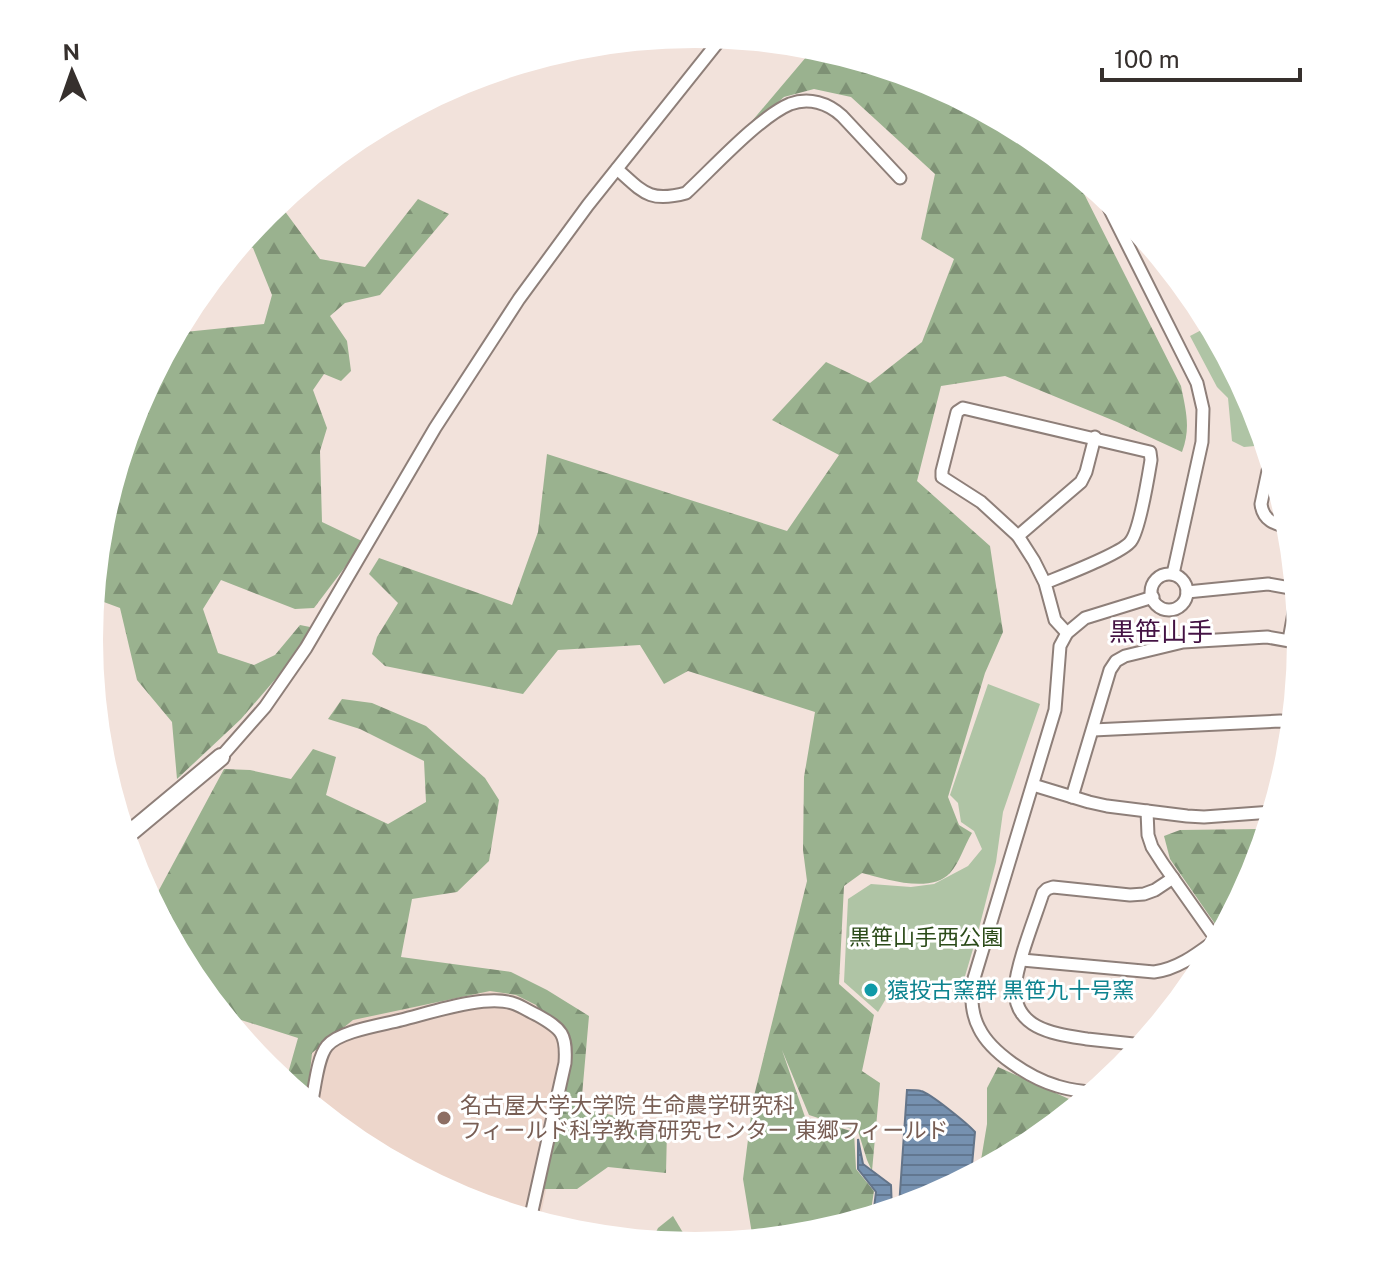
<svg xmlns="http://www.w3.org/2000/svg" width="1390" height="1280" font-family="'Public Sans','Noto Sans JP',sans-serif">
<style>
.education{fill:#edd6cb}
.forest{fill:url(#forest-firs)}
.green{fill:#afc4a5}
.water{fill:url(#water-rules);stroke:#637489;stroke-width:2}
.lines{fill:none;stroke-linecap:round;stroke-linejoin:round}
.street-casing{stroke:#8e7f79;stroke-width:15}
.secondary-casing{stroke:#8e7f79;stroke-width:20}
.street{stroke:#fff;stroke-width:11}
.secondary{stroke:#fff;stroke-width:16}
.culture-dot{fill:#0f9aa8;stroke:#fff;stroke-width:3}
.education-dot{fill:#8d6e63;stroke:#fff;stroke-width:3}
.labels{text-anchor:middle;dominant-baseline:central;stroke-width:6;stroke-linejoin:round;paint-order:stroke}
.park-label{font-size:22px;fill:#2b4b19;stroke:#fff}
.culture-label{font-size:22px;fill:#0d838f;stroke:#fff;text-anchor:start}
.education-label{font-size:22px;fill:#785e54;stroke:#fff;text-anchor:start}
.quarter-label{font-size:26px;fill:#441344;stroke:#fff}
</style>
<defs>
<pattern id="forest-firs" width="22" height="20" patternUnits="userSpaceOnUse" patternTransform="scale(2)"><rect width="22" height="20" fill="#9ab28f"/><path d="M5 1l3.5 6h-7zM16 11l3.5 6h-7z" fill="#7e9175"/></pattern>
<pattern id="water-rules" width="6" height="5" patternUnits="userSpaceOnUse" patternTransform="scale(2)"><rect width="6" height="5" fill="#7691b0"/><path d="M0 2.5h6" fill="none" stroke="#627790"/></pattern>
</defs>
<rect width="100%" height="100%" fill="#f2e2db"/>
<path class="education" d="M500,982L542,1001L577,1047L539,1223L463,1200L358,1144L295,1092L330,1012Z"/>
<g class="forest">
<path d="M813,46L927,80L1032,136L1071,168L1181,386C1186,411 1191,428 1182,452L1117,422L1005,376L941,386L917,481L990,546L1003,632L985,673L948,797L959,825L972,833C964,846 960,862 950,873C931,894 885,879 862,873L844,886L839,984L874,1015L862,1071L880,1083L872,1171L867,1160L858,1131L809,1115L782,1050L805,1117L854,1132L856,1169L874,1191L870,1217L813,1234L753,1240L743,1179L753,1100L807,881L803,850L804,777L815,712L688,671L664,684L640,645L558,650L523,694L385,666L372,654L377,637L398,603L369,574L379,558L512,605L538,532L547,454L787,531L839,455L772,420L826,362L870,383L922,342L954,259L921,239L935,174L851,97L814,89L784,97L741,134L807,56Z"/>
<path d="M283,198L281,206L320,259L365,267L418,199L449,214L380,295L345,303L330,316L347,341L351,371L341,381L324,374L313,390L327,428L320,451L322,522L364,542L314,608L295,609L221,580L203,609L218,653L254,665L275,655L300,625L310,627L297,654L241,719L177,779L172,722L137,680L120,608L93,598L101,521L134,413L175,333L264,324L272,295L253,248L240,244L267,211Z"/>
<path d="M342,699L372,703L426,726L485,778L499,800L489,861L457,892L412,899L401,957L511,972L547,990L589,1016L581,1107L667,1130L666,1173L608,1167L577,1189H539L563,1101L569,1043L536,1005L516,995L490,991L353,1020L312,1053L307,1101L285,1084L298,1038L222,1014L191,976L152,903L224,769L250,770L291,779L313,749L336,757L326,795L388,824L426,802L424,761L360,729L328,719Z"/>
<path d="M1257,829L1265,839L1255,872L1222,934L1170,859L1164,836L1180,830Z"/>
<path d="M998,1067L1080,1104L1031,1144L979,1172L987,1124V1088Z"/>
<path d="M673,1216L691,1246L651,1242L658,1228Z"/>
</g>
<g class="green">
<path d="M1211,325C1231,364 1253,403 1266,445L1244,447L1232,441L1228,398L1217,387L1190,336Z"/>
<path d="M988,684L1040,704L1003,812L996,862L978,932L958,1000L897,980L878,1012L844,982L848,899L871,884L911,887L934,884L968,866L982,849L974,831L961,822L958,803L950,795Z"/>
</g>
<g class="water">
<path d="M907,1090C912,1090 917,1090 921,1091C930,1093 968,1124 975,1132L971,1176L926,1200L899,1207Z"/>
<path d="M858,1139L863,1164L891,1185L892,1211L873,1216L876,1192L858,1169Z"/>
</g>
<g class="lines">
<g class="street-casing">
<g id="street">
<path d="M617,169C643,192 649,203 686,193C712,169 759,117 790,104C809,97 828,103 842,116L900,178"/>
<path d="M1102,194L1197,383L1203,409L1202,442L1173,574"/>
<path d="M1272,464L1268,471L1261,504C1263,521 1275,524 1290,528"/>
<path d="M1018,536L1081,482L1086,472L1095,437"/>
<circle cx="1169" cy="592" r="18"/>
<path d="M1045,583C1062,576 1123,553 1131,541C1140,529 1148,478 1151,460L1150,452L963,408L957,412L942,471V477L981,502L1018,536L1034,561L1045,583L1055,620L1067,633"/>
<path d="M1187,592L1268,584L1296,589"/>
<path d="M1289,640L1297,596"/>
<path d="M1093,730L1280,721L1293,723"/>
<path d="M221,757L265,707L306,648L435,428L519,299L588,205L722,37"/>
<path d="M1033,785L1089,802L1107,806L1187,816L1204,817L1273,812"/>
<path d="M1072,797L1110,670L1116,661L1125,656L1183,642L1267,637L1301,643"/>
<path d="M1147,811L1148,835L1152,847L1163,864L1218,942"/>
<path d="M1022,960L1154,972C1178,969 1197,954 1216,940"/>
<path d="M1143,1045C1124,1043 1106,1041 1087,1039C1056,1034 1014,1030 1015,988C1017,962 1035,918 1043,893L1047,889L1053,887L1130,895L1144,894L1155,890L1173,878"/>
<path d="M1094,1093C1082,1091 1069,1090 1057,1086C1030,1078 991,1053 979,1028C972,1015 971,1000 972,985L1055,710L1060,646L1067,633L1085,618L1153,597"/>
<path d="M311,1105C315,1089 317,1058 327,1046C339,1031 382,1025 401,1020C430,1013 487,993 515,1004C523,1007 530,1012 537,1015C562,1029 567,1034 565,1063L530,1220"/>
</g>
</g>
<g class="secondary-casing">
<path id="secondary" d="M125,837L221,757"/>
</g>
<use href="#street" class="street"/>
<use href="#secondary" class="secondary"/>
</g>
<circle class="culture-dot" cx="871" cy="990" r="8"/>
<circle class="education-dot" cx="444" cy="1118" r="8"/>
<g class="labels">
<g class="park-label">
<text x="926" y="937">黒笹山手西公園</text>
</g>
<g class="culture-label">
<text x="887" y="990">猿投古窯群 黒笹九十号窯</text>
</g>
<g class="education-label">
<text x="460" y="1105">名古屋大学大学院 生命農学研究科<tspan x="460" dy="25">フィールド科学教育研究センター 東郷フィールド</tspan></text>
</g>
<g class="quarter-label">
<text x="1161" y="631">黒笹山手</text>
</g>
</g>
<path d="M0 0H1390V1280H0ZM103 640a592 592 0 1 1 1184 0a592 592 0 1 1-1184 0Z" fill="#fff" fill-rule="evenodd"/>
<g transform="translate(72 72) rotate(358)" stroke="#ffffff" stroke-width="6" paint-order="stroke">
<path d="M0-6L14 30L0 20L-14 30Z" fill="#36302d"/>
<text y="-12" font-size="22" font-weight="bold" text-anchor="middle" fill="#36302d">N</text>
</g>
<path d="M1102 68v12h198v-12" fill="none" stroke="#36302d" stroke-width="4"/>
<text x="1114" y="68" font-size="24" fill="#36302d" stroke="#ffffff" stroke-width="6" paint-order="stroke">100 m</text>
</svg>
